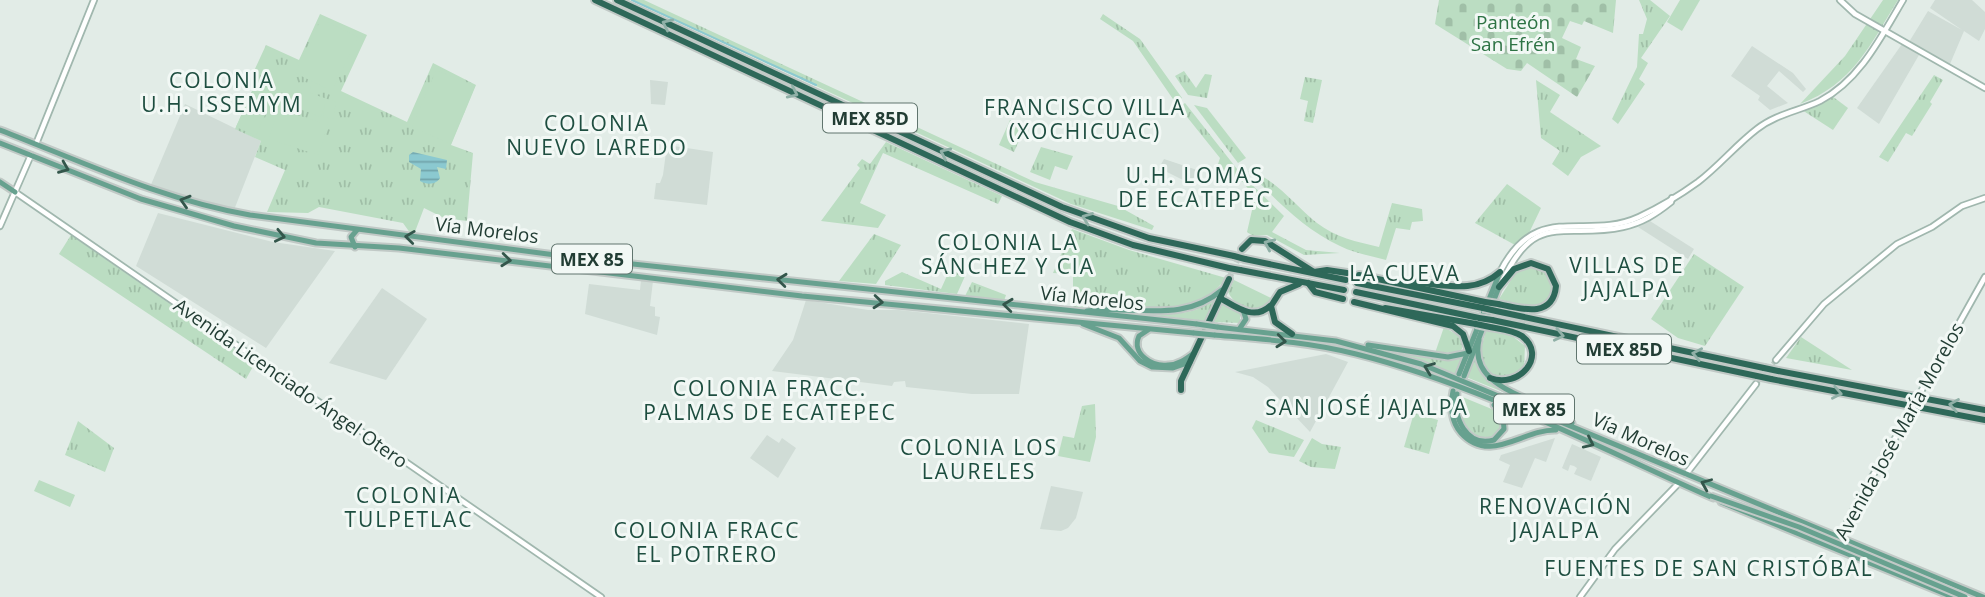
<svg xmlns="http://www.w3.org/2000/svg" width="1985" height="597" font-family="'Open Sans',sans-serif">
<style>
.built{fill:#d0dcd6}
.grass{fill:url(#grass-tufts)}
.cemetery{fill:url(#cemetery-stones)}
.pitch{fill:#bbddc2}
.water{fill:url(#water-rules)}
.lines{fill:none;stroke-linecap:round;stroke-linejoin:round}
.stream{stroke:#8bc9d0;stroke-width:2}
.secondary-tunnel{stroke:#bcc9c3;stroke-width:4.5;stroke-dasharray:4.5 2;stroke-linecap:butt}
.highway-tunnel{stroke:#bcc9c3;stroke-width:6;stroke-dasharray:6 3;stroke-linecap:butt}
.secondary-casing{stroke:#a0b7ae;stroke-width:8}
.primary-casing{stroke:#c1c9c6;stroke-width:9}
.highway-casing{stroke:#c1c9c6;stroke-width:10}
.secondary{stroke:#fff;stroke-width:4.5}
.primary{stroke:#67a18f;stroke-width:5}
.highway{stroke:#2e6859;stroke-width:6}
.secondary-bridge-casing{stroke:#a0b7ae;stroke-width:8;stroke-linecap:butt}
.primary-bridge-casing{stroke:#c1c9c6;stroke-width:9;stroke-linecap:butt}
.highway-bridge-casing{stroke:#c1c9c6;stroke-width:10;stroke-linecap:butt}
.secondary-bridge{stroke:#fff;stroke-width:4.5}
.primary-bridge{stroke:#67a18f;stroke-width:5}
.highway-bridge{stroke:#2e6859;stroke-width:6}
.oneway{stroke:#90b0a7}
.oneway2{stroke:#33564b}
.labels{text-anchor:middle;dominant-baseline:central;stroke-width:6;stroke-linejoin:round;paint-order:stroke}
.shield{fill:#f2f8f5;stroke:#60756e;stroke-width:2}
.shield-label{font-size:18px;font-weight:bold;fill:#223d34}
.park-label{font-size:19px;fill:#2d7344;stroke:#f2f8f5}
.street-label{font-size:19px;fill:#223d34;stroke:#f2f8f5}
.neighbourhood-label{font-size:21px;letter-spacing:2px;fill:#1e4e40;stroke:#f2f8f5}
</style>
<defs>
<pattern id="grass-tufts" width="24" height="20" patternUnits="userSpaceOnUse" patternTransform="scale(1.75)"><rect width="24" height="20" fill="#bbddc2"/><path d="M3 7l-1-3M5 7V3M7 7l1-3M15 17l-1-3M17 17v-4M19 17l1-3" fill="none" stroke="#a0bfa7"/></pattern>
<pattern id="cemetery-stones" width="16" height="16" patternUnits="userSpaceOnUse" patternTransform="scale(1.75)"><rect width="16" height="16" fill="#bbddc2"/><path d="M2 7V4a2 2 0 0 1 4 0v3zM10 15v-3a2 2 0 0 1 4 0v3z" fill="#a0bfa7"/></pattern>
<pattern id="water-rules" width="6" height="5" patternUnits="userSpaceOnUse" patternTransform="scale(1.75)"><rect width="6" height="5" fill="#8bc9d0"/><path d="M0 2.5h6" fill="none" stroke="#71a4aa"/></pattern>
</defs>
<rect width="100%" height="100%" fill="#e2ece7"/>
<g class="built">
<path d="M1935,0H1972L1985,12V29L1979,41L1964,31L1950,64L1909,42L1928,11L1962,30L1930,8Z"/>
<path d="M1902,44L1919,55L1879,124L1857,108Z"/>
<path d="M1752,46L1793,73L1806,89L1803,92L1779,71L1767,86L1788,103L1770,110L1758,100L1760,96L1731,76Z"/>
<path d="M650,80L668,82L665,105L651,104Z"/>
<path d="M185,104L261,141L234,210L150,187Z"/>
<path d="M667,145L713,152L707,205L654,199L656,183H660L663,175Z"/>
<path d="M1164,159L1197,170L1191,184L1159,168Z"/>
<path d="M158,213L273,242L335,251L266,348L136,266Z"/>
<path d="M1650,221L1694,249L1688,259L1638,227Z"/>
<path d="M641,280L653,281L650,306L655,307V316L660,317L657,335L585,314L589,284L640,290Z"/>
<path d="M382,288L427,319L386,380L329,363Z"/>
<path d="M806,300L868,310H899L1029,324L1019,394H972L906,387L905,381L894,382L892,386L772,371L793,340Z"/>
<path d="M1326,354L1348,362L1310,432L1268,387L1253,377L1235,372Z"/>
<path d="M767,435L779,443L782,438L796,448L778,478L750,458Z"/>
<path d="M1555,438L1546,462L1535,458L1522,488L1503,482L1510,465L1499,460L1501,455Z"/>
<path d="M1572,444L1601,457L1591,481L1574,474L1577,468L1574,466L1570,465L1568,471L1562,468Z"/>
<path d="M1051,486L1083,492L1076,518L1068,528L1061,531L1040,529Z"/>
</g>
<g class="grass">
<path d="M630,0H644L1035,182L1118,206L1154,226L1152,230L1071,204Z"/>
<path d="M1639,0H1650L1670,16L1641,58L1648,63L1639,79L1645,84L1618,124L1612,119L1637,67L1639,34H1643L1647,19Z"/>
<path d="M1883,0H1898C1870,45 1853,84 1800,104L1845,56Z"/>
<path d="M320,14L367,35L341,91L407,122L433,63L476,85L451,145L473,153L467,221L444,218L424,208L413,237L403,223L319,207L308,213L267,212L285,170L255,157L261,141L235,129L253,89L247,86L266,45L299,60Z"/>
<path d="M1103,14L1140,39L1182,98L1175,102L1133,41L1100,19Z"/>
<path d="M1184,71L1196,88L1205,74L1212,75L1207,98L1188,95L1175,76Z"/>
<path d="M1934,75L1943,80L1930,102L1932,104L1912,136L1906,133L1888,162L1879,157Z"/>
<path d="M1305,77L1322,80L1313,123L1304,121L1308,101L1300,99Z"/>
<path d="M1536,80L1560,95L1550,112L1601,146L1581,157L1568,176L1552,164L1560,151L1541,138Z"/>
<path d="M1832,96L1848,108L1833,130L1802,110Z"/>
<path d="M1185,103L1241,174L1284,216L1272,232L1306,250L1340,253L1304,255L1267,235L1253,236L1247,232L1255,197L1241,180L1216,170L1220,158L1179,107Z"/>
<path d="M1194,105L1207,108L1246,158L1238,163Z"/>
<path d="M1010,120L1025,127L1014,152L999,145Z"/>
<path d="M886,142L1002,196L998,204L883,153L860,203L886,215L878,228L821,221L860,168L857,165L862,159L870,164Z"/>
<path d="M1041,147L1073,156L1067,170L1055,166L1050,180L1030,172Z"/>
<path d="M1248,171C1275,177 1295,206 1317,223C1335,237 1357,242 1379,247L1392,203L1422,209L1423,221L1412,222L1410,230L1396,228L1386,260C1371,256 1354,253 1340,246C1303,229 1275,199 1248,171Z"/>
<path d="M1507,184L1541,208L1529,233L1515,245L1475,223Z"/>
<path d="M1072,229L1129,250L1226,278C1192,325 1122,306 1073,307V274L1053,273Z"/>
<path d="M874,234L901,245L876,284L839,281Z"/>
<path d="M71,235L255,363L246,379L59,254Z"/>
<path d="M1694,254L1744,287L1705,346L1678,338L1651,319Z"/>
<path d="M1532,266L1546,272L1553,283L1548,301L1530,308L1499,299L1518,269Z"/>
<path d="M950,269L965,276L957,294L885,285V281L902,272L941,289Z"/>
<path d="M1234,280L1271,298C1263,320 1236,309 1228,292Z"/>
<path d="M972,282L1006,295L1004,301L965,296Z"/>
<path d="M1215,299L1205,321L1136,313C1164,314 1192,318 1215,299Z"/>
<path d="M1223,303L1240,313V323L1214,322Z"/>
<path d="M1444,327L1462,338V349L1458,352L1435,353Z"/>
<path d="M1486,330L1511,335L1525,346L1524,367C1515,379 1502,380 1488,374L1480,353Z"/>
<path d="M1801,337L1852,370L1786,358Z"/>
<path d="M1378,349L1449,361L1464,358L1457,374Z"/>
<path d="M1475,355L1480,372L1513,396L1466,377Z"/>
<path d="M1460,396L1499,412L1502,428L1495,437L1479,438C1464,425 1456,416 1460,396Z"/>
<path d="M1095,404L1096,437L1090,462L1058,456L1063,436L1074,438L1082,406Z"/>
<path d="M1414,413L1438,420L1429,454L1404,447Z"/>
<path d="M1256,420L1304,440L1294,457L1269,453L1252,428Z"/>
<path d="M78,421L114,448L105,472L65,455Z"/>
<path d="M1312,438L1322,444L1341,447L1335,469L1311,467L1299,461Z"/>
</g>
<path class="cemetery" d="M1439,0H1616L1613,33L1584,21L1582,25L1570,21L1562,38L1581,47L1576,59L1595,66L1577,97L1527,63L1521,71L1507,69L1435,24Z"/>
<g class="pitch">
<path d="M1680,0H1700L1682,31L1667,22Z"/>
<path d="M321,19L358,37L332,91L295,73Z"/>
<path d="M436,70L475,86L451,144L412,127Z"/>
<path d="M299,83L311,87L310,93L336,102L333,119L323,117L325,104L321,117L292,106Z"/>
<path d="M252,91L272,99L256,136L236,127Z"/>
<path d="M279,109L328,125L318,155L269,139Z"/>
<path d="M96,437L103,442L100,450L111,454L105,470L86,463Z"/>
<path d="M39,480L75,495L70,507L34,491Z"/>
</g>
<path class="water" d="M413,152L447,160L446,169L437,167L440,178C436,185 427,185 420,181L421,169L409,162V155Z"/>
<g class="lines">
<path class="stream" d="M632,0L816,85"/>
<path class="secondary-tunnel" d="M1756,384L1776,360"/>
<path class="highway-tunnel" d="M1229,279L1242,249"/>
<g class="secondary-casing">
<g id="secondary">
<path d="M1840,0L1855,14L1985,88"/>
<path d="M36,144L94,0"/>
<path d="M15,192L601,597"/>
<path d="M0,226L31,155"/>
<path d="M1500,272C1537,199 1585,242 1639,217C1658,208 1680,195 1698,182C1719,166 1736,145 1757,129C1776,114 1799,111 1820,101C1860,80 1881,37 1903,0"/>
<path d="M1503,280C1536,209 1565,240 1623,227C1642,223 1656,214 1671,202L1672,198"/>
<path d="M1776,360L1824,304L1897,244L1932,227L1962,206L1985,198"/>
<path d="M1924,386L1985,277"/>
<path d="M1686,474L1756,384"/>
<path d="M1834,548L1860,497L1906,420"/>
<path d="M1580,597L1615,549L1678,484"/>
</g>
</g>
<g class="primary-casing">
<g id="primary">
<path d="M0,130C83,162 163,200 250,215L586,259L1197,324"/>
<path d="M0,143L141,199L234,226L316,243L399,248L802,296L1194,333"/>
<path d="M0,182L15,192"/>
<path d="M355,247L351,237L357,230"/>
<path d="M1087,311C1135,305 1182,324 1222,290"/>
<path d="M1083,324L1119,338L1140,361L1152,367L1173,368L1190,362"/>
<path d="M1217,327L1336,341L1421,364L1983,597"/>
<path d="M1240,328L1246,319L1243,310"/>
<path d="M1148,330L1139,336C1131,354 1152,367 1168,365C1178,365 1186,359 1194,353"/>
<path d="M1214,335C1261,339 1310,342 1356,354C1480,385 1597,447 1713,498"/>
<path d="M1479,340C1467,392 1543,397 1572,423"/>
<path d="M1368,345L1448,357L1468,353"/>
<path d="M1459,374L1500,272"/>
<path d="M1464,376L1499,287"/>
<path d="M1453,391C1450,405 1451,422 1461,433C1490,465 1523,429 1556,430"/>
<path d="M1457,394C1452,417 1467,448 1494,440L1504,429L1503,416L1494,405"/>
<path d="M1721,502L1953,597"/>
</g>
</g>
<g class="highway-casing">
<g id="highway">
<path d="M595,0L1070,222L1133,245L1229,268"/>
<path d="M617,0L1062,207L1149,238L1234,256"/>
<path d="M1242,249L1251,240L1265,241L1314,272L1327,270L1347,273"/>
<path d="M1245,259L1346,280"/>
<path d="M1240,270L1344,290"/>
<path d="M1359,275L1485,302"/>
<path d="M1404,282C1438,282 1472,297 1500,272"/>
<path d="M1308,283L1315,292L1343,299"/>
<path d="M1357,283L1483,308"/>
<path d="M1356,292L1479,318"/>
<path d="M1220,298C1236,307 1254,321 1270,306"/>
<path d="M1354,302L1453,326L1463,334L1469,351"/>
<path d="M1498,304C1521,309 1553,319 1556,286L1548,269L1531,263L1514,269L1499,287"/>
<path d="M1385,308L1476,324"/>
<path d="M1496,311L1764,368"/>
<path d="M1492,320L1757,376"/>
<path d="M1490,327C1500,329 1513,330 1522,336C1548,356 1519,389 1490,378"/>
<path d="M1292,334L1275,322L1271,306L1280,292L1299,284"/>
<path d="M1778,371L1985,410"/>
<path d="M1771,379L1985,420"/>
<path d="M1181,390V381L1229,279"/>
</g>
</g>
<use href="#secondary" class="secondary"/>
<use href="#primary" class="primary"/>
<use href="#highway" class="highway"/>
<g class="secondary-bridge-casing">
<path id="secondary-bridge" d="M1906,420L1924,386"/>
</g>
<g class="primary-bridge-casing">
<g id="primary-bridge">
<path d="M1197,324L1217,327"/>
<path d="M1194,333L1214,335"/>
<path d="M1711,496L1799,527L1965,597"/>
</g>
</g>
<g class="highway-bridge-casing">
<g id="highway-bridge">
<path d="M1234,256L1245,259"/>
<path d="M1229,268L1240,270"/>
<path d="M1485,302L1498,304"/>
<path d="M1483,308L1496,311"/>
<path d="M1479,318L1492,320"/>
<path d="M1476,324L1490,327"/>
<path d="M1764,368L1778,371"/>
<path d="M1757,376L1771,379"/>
</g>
</g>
<use href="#secondary-bridge" class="secondary-bridge"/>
<use href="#primary-bridge" class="primary-bridge"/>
<use href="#highway-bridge" class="highway-bridge"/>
</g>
<defs><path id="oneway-chevron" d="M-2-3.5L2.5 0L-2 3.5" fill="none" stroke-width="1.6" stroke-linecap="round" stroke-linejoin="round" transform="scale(1.75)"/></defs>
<g class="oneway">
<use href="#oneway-chevron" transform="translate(667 24) rotate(-155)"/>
<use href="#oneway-chevron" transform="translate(793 93) rotate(25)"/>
<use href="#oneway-chevron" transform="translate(945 153) rotate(-155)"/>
<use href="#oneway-chevron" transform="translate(1087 218) rotate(-159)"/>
<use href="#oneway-chevron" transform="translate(1269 244) rotate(-155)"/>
<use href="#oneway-chevron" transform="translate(1559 335) rotate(12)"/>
<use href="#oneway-chevron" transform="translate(1697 354) rotate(-169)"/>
<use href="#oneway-chevron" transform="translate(1837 393) rotate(11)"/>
<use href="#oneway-chevron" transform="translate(1954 405) rotate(-170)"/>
</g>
<g class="oneway2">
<use href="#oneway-chevron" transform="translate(64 168) rotate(22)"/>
<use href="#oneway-chevron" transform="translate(185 201) rotate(-163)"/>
<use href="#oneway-chevron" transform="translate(280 236) rotate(12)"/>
<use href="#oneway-chevron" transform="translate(410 237) rotate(-173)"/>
<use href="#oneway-chevron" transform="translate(506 260) rotate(6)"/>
<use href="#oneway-chevron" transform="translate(782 280) rotate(-174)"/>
<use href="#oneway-chevron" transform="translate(878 302) rotate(5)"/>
<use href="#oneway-chevron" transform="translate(1008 305) rotate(-174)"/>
<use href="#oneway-chevron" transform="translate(1281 341) rotate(6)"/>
<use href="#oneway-chevron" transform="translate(1429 368) rotate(-159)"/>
<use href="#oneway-chevron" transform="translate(1589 443) rotate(25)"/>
<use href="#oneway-chevron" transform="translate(1706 484) rotate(-157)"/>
</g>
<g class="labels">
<g class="shield">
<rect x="823" y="103.5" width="94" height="29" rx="5"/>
<rect x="552" y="244.5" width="80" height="29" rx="5"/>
<rect x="1577" y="334.5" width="94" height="29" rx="5"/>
<rect x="1494" y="394.5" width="80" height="29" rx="5"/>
</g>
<g class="shield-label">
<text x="870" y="118">MEX 85D</text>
<text x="592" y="259">MEX 85</text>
<text x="1624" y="349">MEX 85D</text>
<text x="1534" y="409">MEX 85</text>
</g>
<g class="park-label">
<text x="1513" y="22">Panteón<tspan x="1513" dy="22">San Efrén</tspan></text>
</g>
<g class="street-label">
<text transform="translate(487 230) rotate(7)">Vía Morelos</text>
<text transform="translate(1092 298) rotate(6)">Vía Morelos</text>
<text transform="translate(291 383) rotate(35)">Avenida Licenciado Ángel Otero</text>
<text transform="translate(1899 431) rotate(-61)">Avenida José María Morelos</text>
<text transform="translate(1641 439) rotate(24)">Vía Morelos</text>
</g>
<g class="neighbourhood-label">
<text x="222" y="80">COLONIA<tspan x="222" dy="24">U.H. ISSEMYM</tspan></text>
<text x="1085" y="107">FRANCISCO VILLA<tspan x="1085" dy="24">(XOCHICUAC)</tspan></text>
<text x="597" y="123">COLONIA<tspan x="597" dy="24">NUEVO LAREDO</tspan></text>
<text x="1195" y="175">U.H. LOMAS<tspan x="1195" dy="24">DE ECATEPEC</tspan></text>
<text x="1008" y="242">COLONIA LA<tspan x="1008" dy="24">SÁNCHEZ Y CIA</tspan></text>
<text x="1627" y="265">VILLAS DE<tspan x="1627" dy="24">JAJALPA</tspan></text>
<text x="1405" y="273">LA CUEVA</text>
<text x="770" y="388">COLONIA FRACC.<tspan x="770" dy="24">PALMAS DE ECATEPEC</tspan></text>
<text x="1367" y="407">SAN JOSÉ JAJALPA</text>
<text x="979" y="447">COLONIA LOS<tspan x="979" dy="24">LAURELES</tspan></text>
<text x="409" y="495">COLONIA<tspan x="409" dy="24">TULPETLAC</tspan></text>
<text x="1556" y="506">RENOVACIÓN<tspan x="1556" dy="24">JAJALPA</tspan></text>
<text x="707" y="530">COLONIA FRACC<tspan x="707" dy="24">EL POTRERO</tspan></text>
<text x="1709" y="568">FUENTES DE SAN CRISTÓBAL</text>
</g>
</g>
</svg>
